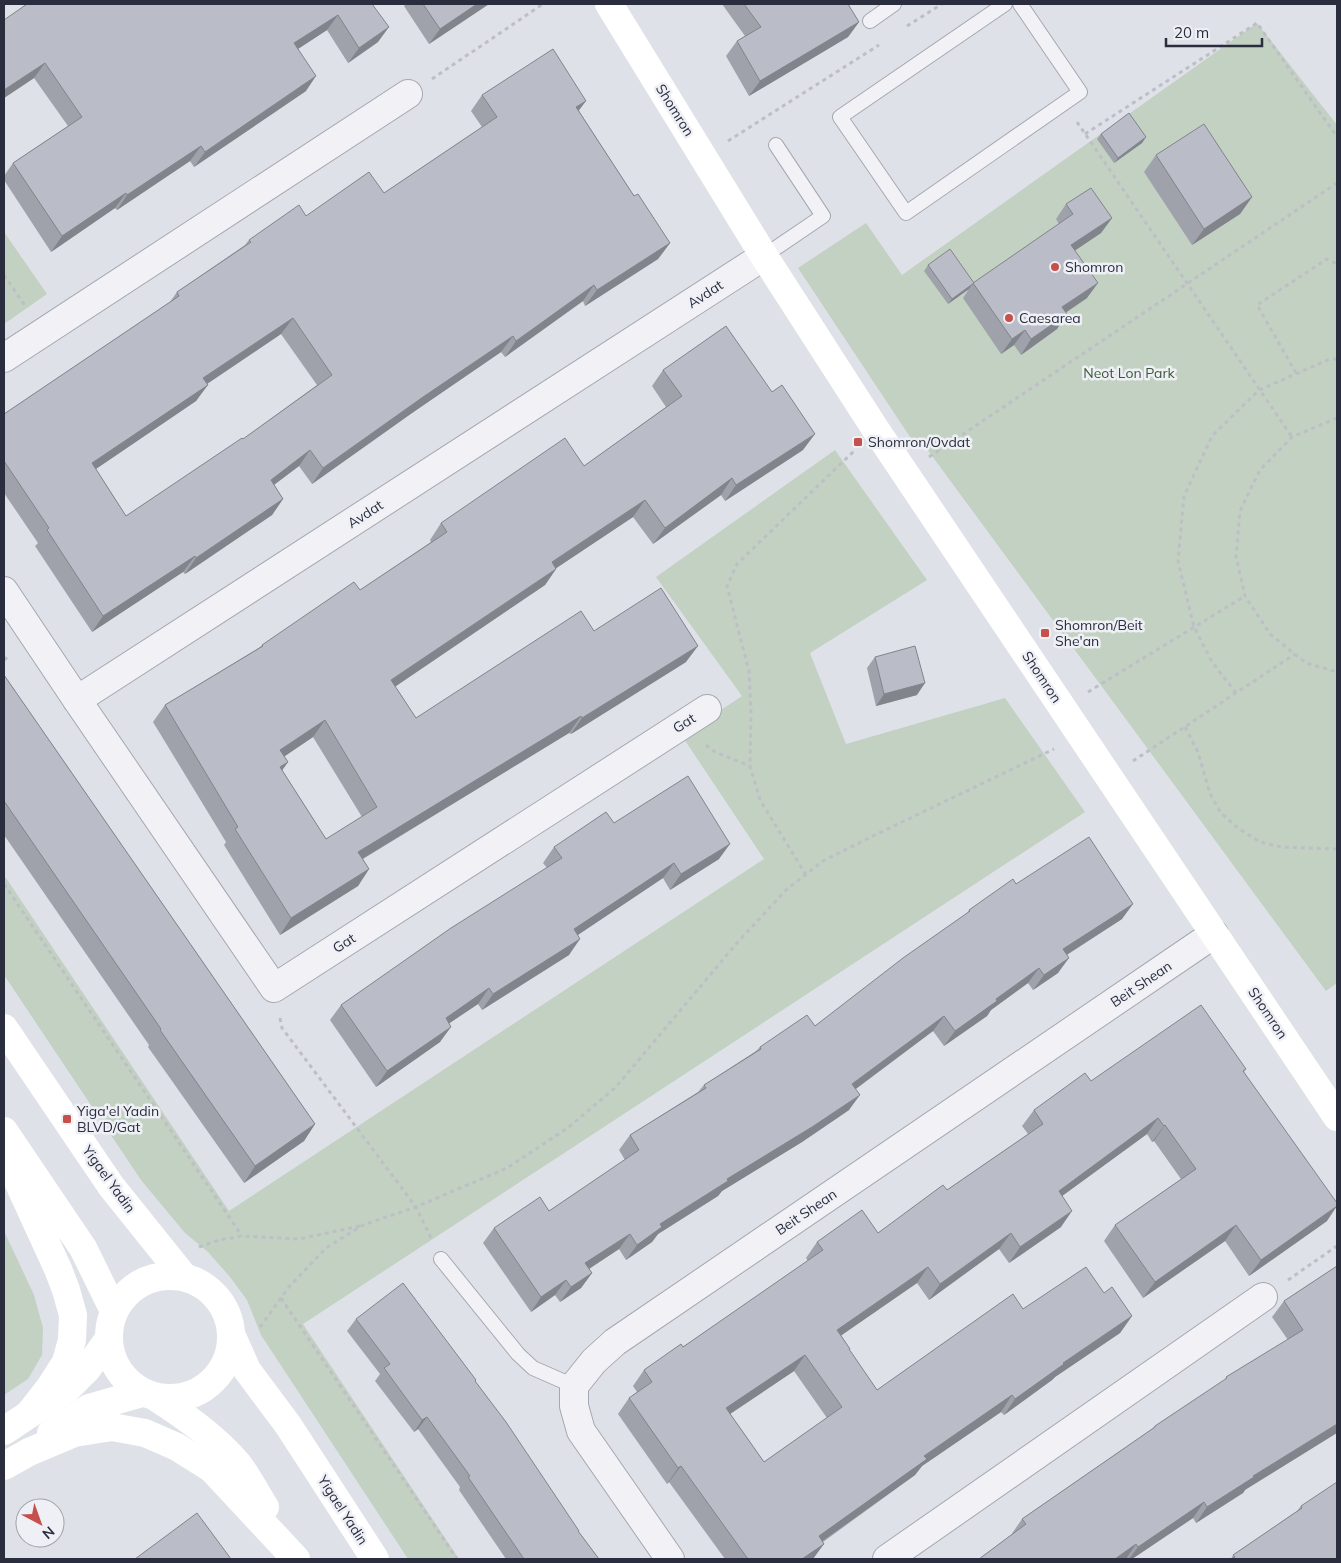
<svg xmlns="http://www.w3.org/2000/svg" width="1341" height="1563" font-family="Mulish,sans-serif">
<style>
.green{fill:#c2d1c1}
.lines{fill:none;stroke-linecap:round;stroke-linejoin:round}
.lane-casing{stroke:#a5a7b2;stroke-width:16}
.street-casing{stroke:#a5a7b2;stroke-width:30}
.path{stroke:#bebfc6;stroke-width:3;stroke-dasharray:4 4;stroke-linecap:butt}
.lane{stroke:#f2f2f6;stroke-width:14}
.street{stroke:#f2f2f6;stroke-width:28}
.secondary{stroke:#fff;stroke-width:28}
.wall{fill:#a0a2ab;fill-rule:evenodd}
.shaded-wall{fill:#82848b}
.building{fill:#babcc7;stroke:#82848b;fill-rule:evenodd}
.poi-dot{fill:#c5504c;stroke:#eff0f5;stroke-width:2}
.labels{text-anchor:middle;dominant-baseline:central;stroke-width:5;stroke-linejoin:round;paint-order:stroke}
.street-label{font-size:14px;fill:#292d3e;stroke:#eff0f5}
.poi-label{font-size:14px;fill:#292d3e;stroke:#eff0f5;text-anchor:start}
.park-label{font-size:14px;fill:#385838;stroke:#eff0f5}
</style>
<rect width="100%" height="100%" fill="#dfe1e8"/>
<g class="green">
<path d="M1257,23L1337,125V983L1326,991L924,445L918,449L798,268L866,223L902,275Z"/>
<path d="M4,232L47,294L4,324Z"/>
<path d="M835,450L927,580L810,653L846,744L1005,698L1085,812L303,1324L459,1559H408L261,1335L247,1300L230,1277L208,1252L185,1233L141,1180L4,975V875L229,1211L764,859L682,736L742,696L656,577Z"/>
<path d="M4,1231L34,1295L43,1328L42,1355L28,1379L4,1395Z"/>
</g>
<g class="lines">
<g class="lane-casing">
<g id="lane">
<path d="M1005,4L840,117L906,213L1080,92L1020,4"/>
<path d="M870,21L894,4"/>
<path d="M764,256L823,216L776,145"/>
<path d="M441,1259L518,1354L533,1368L574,1386"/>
</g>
</g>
<g class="street-casing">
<g id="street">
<path d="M4,358L408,94"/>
<path d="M4,591L77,700L274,988L707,709"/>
<path d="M77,700L764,256"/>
<path d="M670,1559L581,1431L574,1406V1386L594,1361L615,1342L1214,934"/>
<path d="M887,1559L1263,1297"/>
</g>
</g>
<g class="path">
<path d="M907,26L942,4"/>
<path d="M432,79L543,4"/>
<path d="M1077,122L1292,437"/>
<path d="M1085,134L1257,23L1337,137"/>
<path d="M728,141L879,45"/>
<path d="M4,275L26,307"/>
<path d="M1296,373L1257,305L1327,259L1337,264"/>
<path d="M1337,418L1292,437L1260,470L1240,511L1236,557L1245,596L1270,634L1306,663L1337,672"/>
<path d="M929,457L1337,183"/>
<path d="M4,660L10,655"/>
<path d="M1088,692L1245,596"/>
<path d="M1236,693L1212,662L1194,627L1178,561L1184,496L1212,436L1259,390L1330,359H1337"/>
<path d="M1185,727L1198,752L1210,794L1221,813L1238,828L1260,842L1281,847L1337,849"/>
<path d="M706,745L715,752L750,766"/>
<path d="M1133,761L1295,654"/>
<path d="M806,875L760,800L750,766L751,714L749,671L727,586L737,564L854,451"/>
<path d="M4,884L242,1236"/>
<path d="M280,1018L282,1028L416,1207L431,1238"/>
<path d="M199,1247L219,1240L242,1236L299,1239L360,1226"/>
<path d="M1288,1280L1337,1246"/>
<path d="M281,1298L457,1559"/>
<path d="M260,1327L289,1287L326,1248L363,1225L416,1207L507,1168L569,1127L616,1087L736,944L786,890L823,861L877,834L1054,749"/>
</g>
<use href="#lane" class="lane"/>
<use href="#street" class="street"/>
<g class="secondary">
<path d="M609,4L764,256L876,430L1337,1117"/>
<path d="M4,1028L111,1186L184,1277"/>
<path d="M4,1131L83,1248L114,1311"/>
<path d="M4,1151L58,1269L66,1290L73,1315L72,1340L66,1362L50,1387L29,1414"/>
<circle cx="170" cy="1337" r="61"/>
<path d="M231,1334L247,1370L288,1425L375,1559"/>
<path d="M157,1398C186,1417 215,1437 238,1464C248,1477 256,1493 265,1507"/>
<path d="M4,1431L67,1389L87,1369L108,1340"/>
<path d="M51,1433L89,1408L142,1393"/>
<path d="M4,1466L29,1452L74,1433L112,1427L145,1433L177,1447L212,1469L296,1559"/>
</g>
</g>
<g class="wall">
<path d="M372,4L378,42L348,63L327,30L298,49L306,91L194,167L190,161L117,210L115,208L51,252L4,180V176L13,163L68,126L34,78L4,98V20Z"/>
<path d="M406,4H489L429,44L404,6Z"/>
<path d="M722,4H850L848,5L859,22L848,37L749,96L726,56L737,41L745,36Z"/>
<path d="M482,95L579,111L634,196L670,243L658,259L585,306L583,301L505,357L501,352L412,413L312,484L299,466L274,485L283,499L272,515L185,574L183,572L92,632L35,546L38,543L4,493V414L170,302L177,292L245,245L249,240L306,216L384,193L482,127L471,111ZM281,334L317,385L243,439L126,516L96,469L196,401L207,384Z"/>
<path d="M1101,134L1146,137L1142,143L1114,163L1097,139Z"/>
<path d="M1156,155L1252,197L1240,214L1192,245L1144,172Z"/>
<path d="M1066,204L1112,218L1101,233L1075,250L1087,298L1066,312L1057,329L1021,355L1014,345L1001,354L963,298L969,289L948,304L924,271L928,265L974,283L1059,224L1056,219Z"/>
<path d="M663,370L803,450L725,501L721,495L653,544L633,517L556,568V569L545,585L395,686L416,718L594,631L686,662L571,734L569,733L363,859L369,869L358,886L280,935L224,845L226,842L153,722L165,705L260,647L262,645L360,590L431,542L430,540L441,523L584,466L666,407L652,386ZM313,737L362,817L326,839L282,770L288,762L284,756Z"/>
<path d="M875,657L917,695L876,706L867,668Z"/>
<path d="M4,675L315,1124L304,1141L244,1183L148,1047L149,1045L4,835Z"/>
<path d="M614,823L719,859L670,890L663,878L577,935L569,955L482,1010L478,1004L449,1023L440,1042L376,1087L330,1020L341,1005L547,868L543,863L554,847Z"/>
<path d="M1016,884L1122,919L1067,955L1058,973L1033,990L1028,983L991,1010L987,1016L944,1046L933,1031L856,1089L849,1110L802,1142L722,1191L718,1196L658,1234L652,1242L626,1260L619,1249L589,1269L592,1273L581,1288L560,1302L555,1295L531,1312L483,1243L494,1228L549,1211L625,1160L619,1150L630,1135L698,1092L704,1085L756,1051L760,1047L815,1026L966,915L969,910Z"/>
<path d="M1246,1069L1244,1072L1327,1221L1249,1276L1225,1241L1143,1298L1104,1241L1115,1225L1181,1179L1154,1141L1152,1142L1147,1134L1062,1196L1061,1227L1009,1263L999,1249L929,1300L917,1283L841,1335L850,1349L849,1350L877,1390L1023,1309L1104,1293L1132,1316L1120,1333L1055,1377L1052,1380L1004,1415L1001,1412L922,1466L915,1475L823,1542L813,1559H725L669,1482L667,1484L618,1414L629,1398L637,1392L633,1386L644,1370L683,1347L808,1261L806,1258L817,1242L878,1233L947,1190L1028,1134L1022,1126L1034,1110L1091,1081ZM794,1371L827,1418L764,1462L730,1414Z"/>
<path d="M1337,1266L1245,1490L1243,1493L1196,1523L1193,1518L1132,1559H979L1011,1535L1022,1519L1152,1429L1155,1426L1225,1380L1226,1377L1288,1340L1272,1317L1284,1301Z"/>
<path d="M356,1319L475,1381L579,1532L599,1559H506L459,1490L460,1487L418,1429L414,1432L375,1381L380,1374L347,1331Z"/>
<path d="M1301,1506L1337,1559H1231L1233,1555L1297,1511Z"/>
</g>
<g class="shaded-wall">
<path d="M477,4H489L429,44L440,29Z"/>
<path d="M338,15L327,30L284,58L294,43Z"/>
<path d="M859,22L848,37L749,96L760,81Z"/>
<path d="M389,27L378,42L348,63L359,48Z"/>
<path d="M45,63L34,78L4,98V90Z"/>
<path d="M316,76L306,91L194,167L205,152Z"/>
<path d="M586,101L574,117L576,107Z"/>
<path d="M1146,137L1142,143L1114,163L1118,158Z"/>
<path d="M201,146L190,161L117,210L127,195Z"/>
<path d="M126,193L115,208L51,252L62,236Z"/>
<path d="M1252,197L1240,214L1192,245L1204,229Z"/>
<path d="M1112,218L1101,233L1061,260L1071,245Z"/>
<path d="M670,243L658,259L585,306L597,290Z"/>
<path d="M973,283L969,289L948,304L952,299Z"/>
<path d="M1098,283L1087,298L1052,322L1062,307Z"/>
<path d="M594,285L583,301L505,357L516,341Z"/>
<path d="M1067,314L1057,329L1021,355L1031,339Z"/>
<path d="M293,318L281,334L192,394L203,378Z"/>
<path d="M1025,330L1014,345L1001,354L1012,339Z"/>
<path d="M513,336L501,352L412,413L312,484L323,468L423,397Z"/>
<path d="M208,385L196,401L81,479L92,463Z"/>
<path d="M815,434L803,450L725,501L736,485Z"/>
<path d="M310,450L299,466L259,496L271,480Z"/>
<path d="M732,478L721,495L653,544L665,528Z"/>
<path d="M283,499L272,515L185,574L196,558Z"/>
<path d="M645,500L633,517L540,579L552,562Z"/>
<path d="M195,556L183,572L92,632L103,616Z"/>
<path d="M556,569L545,585L380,697L391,680Z"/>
<path d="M698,646L686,662L571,734L582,718Z"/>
<path d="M925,683L917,695L876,706L884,694Z"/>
<path d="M581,716L569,733L347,868L358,852Z"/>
<path d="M325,720L313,737L269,767L280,750Z"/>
<path d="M288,762L276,779L280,767Z"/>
<path d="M730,844L719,859L670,890L681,874Z"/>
<path d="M674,863L663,878L563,945L574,929Z"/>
<path d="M369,869L358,886L280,935L291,918Z"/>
<path d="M1133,904L1122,919L1052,964L1063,949Z"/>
<path d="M580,939L569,955L482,1010L493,994Z"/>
<path d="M1069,958L1058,973L1033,990L1044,975Z"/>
<path d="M1039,968L1028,983L991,1010L987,1016L944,1046L955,1031L996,999Z"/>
<path d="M489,988L478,1004L435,1033L446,1018Z"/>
<path d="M944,1016L933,1031L842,1099L852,1084Z"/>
<path d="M451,1027L440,1042L376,1087L387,1071Z"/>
<path d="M860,1095L849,1110L802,1142L722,1191L718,1196L658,1234L652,1242L626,1260L637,1245L660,1224L727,1179Z"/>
<path d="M1158,1118L1147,1134L1047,1207L1059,1191Z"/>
<path d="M315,1124L304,1141L244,1183L255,1166Z"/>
<path d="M1165,1125L1154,1141L1152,1142L1164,1126Z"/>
<path d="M1337,1206L1327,1221L1249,1276L1261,1260Z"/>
<path d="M1072,1211L1061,1227L1009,1263L1020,1247Z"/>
<path d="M1236,1225L1225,1241L1143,1298L1155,1282Z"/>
<path d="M1011,1233L999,1249L929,1300L940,1284Z"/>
<path d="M630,1234L619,1249L575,1278L585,1263Z"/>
<path d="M928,1267L917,1283L826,1346L837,1330Z"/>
<path d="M592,1273L581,1288L560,1302L571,1287Z"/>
<path d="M566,1280L555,1295L531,1312L541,1297Z"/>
<path d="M1132,1316L1120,1333L1055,1377L1052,1380L1004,1415L1015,1399L1063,1363Z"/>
<path d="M805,1355L794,1371L715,1424L726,1408Z"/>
<path d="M1012,1395L1001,1412L922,1466L915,1475L807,1552L819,1536L924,1456Z"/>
<path d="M427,1417L418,1429L414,1432L422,1420Z"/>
<path d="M1337,1424V1433L1245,1490L1243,1493L1196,1523L1207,1507L1253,1476Z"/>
<path d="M681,1466L669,1482L667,1484L678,1468Z"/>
<path d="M1204,1502L1193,1518L1132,1559H1129L1138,1547Z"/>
<path d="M824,1544L813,1559H802Z"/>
<path d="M1136,1544L1126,1559H1115Z"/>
</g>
<g class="building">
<path d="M27,4H372L389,27L359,48L338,15L294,43L316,76L205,152L201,146L127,195L126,193L62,236L13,163L82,117L45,63L4,90V20Z"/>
<path d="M423,4H477L440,29Z"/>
<path d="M744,4H848L859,22L760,81L737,41L761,27Z"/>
<path d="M553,49L586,101L576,107L634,196L638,194L670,243L597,290L594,285L516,341L513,336L423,397L323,468L310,450L271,480L283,499L196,558L195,556L103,616L47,530L49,528L4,461V414L179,296L177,292L251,242L249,240L299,205L306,216L369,172L384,193L497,117L482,95ZM293,318L332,375L243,439L242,438L126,516L92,463L208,385L203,378Z"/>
<path d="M1129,113L1146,137L1118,158L1101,134Z"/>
<path d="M1204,124L1252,197L1204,229L1156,155Z"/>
<path d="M1091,188L1112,218L1071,245L1098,283L1062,307L1067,314L1031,339L1025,330L1012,339L973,283L1073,214L1066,204Z"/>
<path d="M950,249L974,283L952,299L928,265Z"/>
<path d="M726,326L772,392L782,385L815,434L736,485L732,478L665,528L645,500L552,562L556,569L391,680L416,718L581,611L594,631L661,588L698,646L582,718L581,716L358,852L369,869L291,918L235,829L238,827L165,705L263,646L262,645L354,582L360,590L447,532L441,523L565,438L584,466L682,396L663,370ZM325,720L377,807L326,839L280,767L288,762L280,750Z"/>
<path d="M915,646L925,683L884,694L875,657Z"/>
<path d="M4,675L315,1124L255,1166L160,1030L161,1029L4,801Z"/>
<path d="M688,776L730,844L681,874L674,863L574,929L580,939L493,994L489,988L446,1018L451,1027L387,1071L341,1005L451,928L562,858L554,847L606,812L614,823Z"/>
<path d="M1089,837L1133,904L1063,949L1069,958L1044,975L1039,968L996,999L997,1001L955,1031L944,1016L852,1084L860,1095L812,1127L727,1179L728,1181L660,1224L662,1227L637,1245L630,1234L585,1263L592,1273L571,1287L566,1280L541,1297L494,1228L540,1197L549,1211L639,1150L630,1135L706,1088L704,1085L761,1049L760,1047L807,1015L815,1026L903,958L970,911L969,910L1013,879L1016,884Z"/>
<path d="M1201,1005L1246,1069L1243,1071L1337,1203V1206L1261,1260L1236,1225L1155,1282L1115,1225L1196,1169L1165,1125L1164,1126L1158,1118L1059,1191L1072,1211L1020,1247L1011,1233L940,1284L928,1267L837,1330L850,1349H849L877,1390L1013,1294L1023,1309L1086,1267L1104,1293L1112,1287L1132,1316L1063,1363L1064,1364L1015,1399L1012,1395L924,1456L927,1459L819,1536L824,1544L802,1559H748L681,1466L678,1468L629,1398L652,1382L644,1370L681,1344L683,1347L823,1250L817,1242L862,1210L878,1233L943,1185L947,1190L1043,1124L1034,1110L1085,1073L1091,1081ZM805,1355L842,1407L764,1462L726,1408Z"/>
<path d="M1337,1266V1424L1253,1476L1254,1477L1207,1507L1204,1502L1138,1547L1136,1544L1115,1559H979L1026,1524L1022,1519L1155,1427V1426L1227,1378L1226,1377L1303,1330L1284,1301Z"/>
<path d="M403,1283L476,1380L475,1381L506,1422L579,1531H578L599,1559H524L468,1477L470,1476L427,1417L422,1420L384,1368L390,1364L356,1319Z"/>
<path d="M1337,1482V1559H1232L1235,1557L1233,1555L1302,1508L1301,1506Z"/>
<path d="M197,1513L231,1559H135Z"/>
</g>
<g class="poi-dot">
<circle cx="1055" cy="267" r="5"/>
<circle cx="1009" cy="318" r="5"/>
<rect x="853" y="437" width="10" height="10" rx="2.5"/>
<rect x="1040" y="628" width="10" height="10" rx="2.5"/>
<rect x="62" y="1114" width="10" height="10" rx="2.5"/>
</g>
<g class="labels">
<g class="street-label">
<text transform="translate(675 110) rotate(58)">Shomron</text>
<text transform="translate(705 294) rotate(-33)">Avdat</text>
<text transform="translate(365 514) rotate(-33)">Avdat</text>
<text transform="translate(1042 677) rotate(56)">Shomron</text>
<text transform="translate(684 723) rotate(-32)">Gat</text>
<text transform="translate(344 943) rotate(-33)">Gat</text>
<text transform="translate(1141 984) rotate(-34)">Beit Shean</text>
<text transform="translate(1268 1013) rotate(56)">Shomron</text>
<text transform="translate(109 1179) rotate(54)">Yigael Yadin</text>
<text transform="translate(806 1212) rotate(-34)">Beit Shean</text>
<text transform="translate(343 1510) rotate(57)">Yigael Yadin</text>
</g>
<g class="poi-label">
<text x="1065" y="267">Shomron</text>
<text x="1019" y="318">Caesarea</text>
<text x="868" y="442">Shomron/Ovdat</text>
<text x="1055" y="625">Shomron/Beit<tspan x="1055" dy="16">She'an</tspan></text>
<text x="77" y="1111">Yiga'el Yadin<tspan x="77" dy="16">BLVD/Gat</tspan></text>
</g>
<g class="park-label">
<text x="1129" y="373">Neot Lon Park</text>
</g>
</g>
<rect width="1341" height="1563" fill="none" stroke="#292d3e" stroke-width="10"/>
<g transform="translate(40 1523) rotate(139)"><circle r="24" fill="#eff0f5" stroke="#a0a2ac"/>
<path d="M0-4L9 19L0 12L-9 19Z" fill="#c5504c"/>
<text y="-8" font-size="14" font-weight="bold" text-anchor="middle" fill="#292d3e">N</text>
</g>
<path d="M1166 38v8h96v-8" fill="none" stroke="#292d3e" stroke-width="2.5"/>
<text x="1174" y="38" font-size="15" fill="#292d3e" stroke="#eff0f5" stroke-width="4" paint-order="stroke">20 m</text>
</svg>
